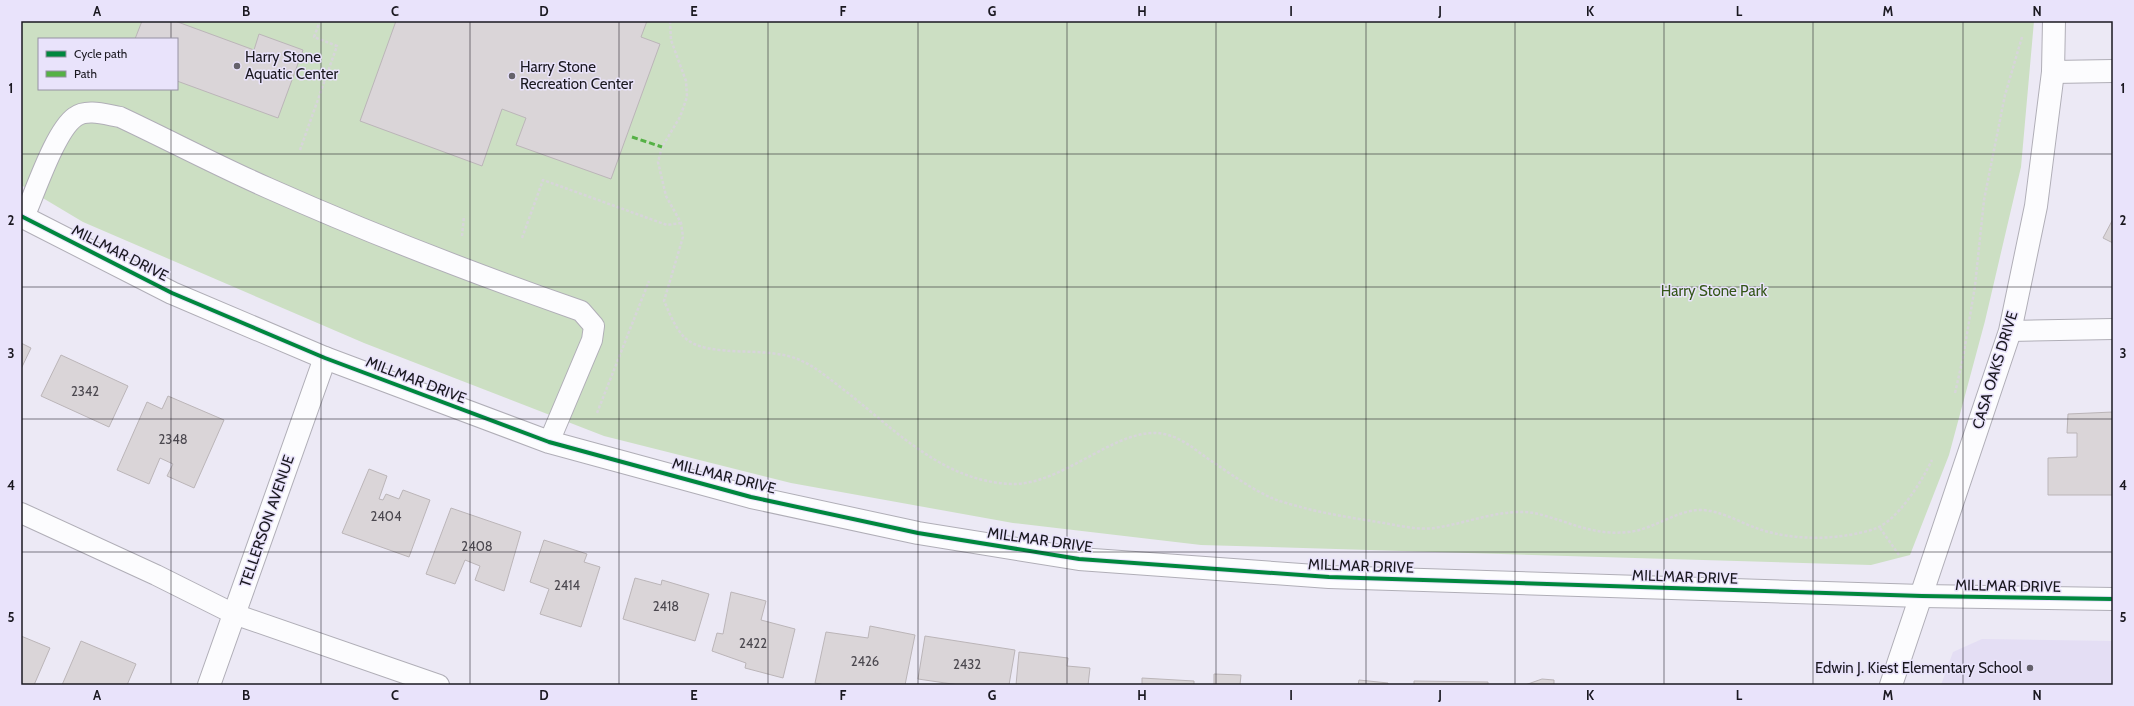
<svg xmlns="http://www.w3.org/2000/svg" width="2134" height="706" font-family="Cabin,sans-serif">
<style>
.built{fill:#e4def4}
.green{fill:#ccdfc3;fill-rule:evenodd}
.building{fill:#dad5d8;stroke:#bbb5b8}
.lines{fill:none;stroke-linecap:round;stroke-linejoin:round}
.lane-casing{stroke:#b0aeb7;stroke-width:22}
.street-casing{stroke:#b0aeb7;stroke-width:24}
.secondary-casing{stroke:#b0aeb7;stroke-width:24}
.path{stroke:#d7d5da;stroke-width:2.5;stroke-dasharray:3 2;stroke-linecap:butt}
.lane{stroke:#fcfcfe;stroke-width:20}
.street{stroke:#fcfcfe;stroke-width:22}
.secondary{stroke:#fcfcfe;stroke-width:22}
.quiet{stroke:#55b145;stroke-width:3;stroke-dasharray:6 3;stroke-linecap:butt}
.cycleway-casing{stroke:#e9e3fb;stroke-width:6}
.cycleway{stroke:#00873e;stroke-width:4}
.grid{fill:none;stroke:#1a1820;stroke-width:1;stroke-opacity:0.55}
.poi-dot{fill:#64616b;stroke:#e9e3fb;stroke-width:1.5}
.labels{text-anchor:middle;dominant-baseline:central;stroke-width:3;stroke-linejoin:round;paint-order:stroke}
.number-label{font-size:13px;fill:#4a474e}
.poi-label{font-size:15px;fill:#1a1820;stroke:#e9e3fb;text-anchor:start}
.street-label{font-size:15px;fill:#1a1820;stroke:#e9e3fb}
.park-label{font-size:15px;fill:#355719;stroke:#e9e3fb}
.neatline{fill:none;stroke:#1a1820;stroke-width:1.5}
.grid-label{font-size:13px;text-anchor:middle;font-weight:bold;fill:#1a1820}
</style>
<rect width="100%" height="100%" fill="#ece9f5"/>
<path class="built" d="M1982,639L2113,641V685H1941L1953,652Z"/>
<path class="green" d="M21,21H2034L2021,167L1985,321L1949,455L1910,555L1871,565L1201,545L1013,523L791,483L604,436L364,343L83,222L21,185ZM39,39H177V89H39Z"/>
<g class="building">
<path d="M142,21H175L254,50L259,34L303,50L278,118L177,81V39H135Z"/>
<path d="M396,21H647L641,37L660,44L611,179L516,145L526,118L502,109L482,166L360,121Z"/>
<path d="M2113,219V243L2103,238Z"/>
<path d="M21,343L31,348L21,369Z"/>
<path d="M61,355L128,386L109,427L41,396Z"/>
<path d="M168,396L224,420L194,488L167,476L173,464L160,458L149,484L117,470L147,402L162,409Z"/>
<path d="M2113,412V495H2048V458L2077,457V433H2067L2068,414Z"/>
<path d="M369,469L387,476L379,499L383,500L386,494L399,499L403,490L430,500L409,557L342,533Z"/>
<path d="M451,508L521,532L504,591L475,580L480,566L465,560L455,584L426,574Z"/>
<path d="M544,540L587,554L584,562L600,567L581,627L540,614L549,589L530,582Z"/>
<path d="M635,578L661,585L662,580L709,594L695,641L623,619Z"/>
<path d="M731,592L766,601L761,620L795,629L783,678L745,668L746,663L712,651L717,633L723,634Z"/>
<path d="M870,626L915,635L905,685H825L815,683L826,632L868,638Z"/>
<path d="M21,636L50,648L34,685H21Z"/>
<path d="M925,636L1015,650L1009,685H959L918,679Z"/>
<path d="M81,641L136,664L127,685H62Z"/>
<path d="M1019,652L1068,658L1067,666L1090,668L1088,685H1016Z"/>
<path d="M1214,674L1241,675L1240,685H1214Z"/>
<path d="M1142,678L1194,681V685H1142Z"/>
<path d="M1542,679L1554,680V685H1525Z"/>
<path d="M1359,680L1388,683V685H1358Z"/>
<path d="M1414,681L1488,682V685H1414Z"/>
</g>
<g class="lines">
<g class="lane-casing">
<g id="lane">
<path d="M24,217C35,193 55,131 75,117C87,108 107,115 120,117C169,140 218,166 268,188C371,234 475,274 581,311L594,326L592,340L549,442"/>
<path d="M2010,331L2113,329"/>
<path d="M21,513L156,575L234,614L439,685"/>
</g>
</g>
<g class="street-casing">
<g id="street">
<path d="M2053,72L2113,71"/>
<path d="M209,685L325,358"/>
<path d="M1891,685L2010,331L2036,206L2053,72L2054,21"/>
</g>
</g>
<g class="secondary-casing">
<path id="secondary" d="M21,216L172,293L325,358L549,442L751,497L918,533L1079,559L1329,577L1922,596L2113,599"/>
</g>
<g class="path">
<path d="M670,21L671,40L686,81L687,97L680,117L662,147L658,162L666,196L681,223L683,237L664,301C670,314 675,328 685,338C710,360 768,344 802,361C819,369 833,382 848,393C897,432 945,482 1012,484C1064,485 1120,424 1164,434C1184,438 1197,452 1213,462C1232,475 1253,490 1274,499C1285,503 1297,506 1308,509C1333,515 1359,519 1384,523C1400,526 1418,530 1434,528C1464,524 1494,511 1524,512C1536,512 1548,517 1559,520C1582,528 1603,535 1628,532C1653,530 1678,509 1702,510C1723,511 1742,524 1762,530C1796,541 1840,540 1874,529C1897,522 1922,481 1932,460"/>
<path d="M300,150L337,46L314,37L320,21"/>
<path d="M462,236L464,216"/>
<path d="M522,238L543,180L667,225L681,223"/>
<path d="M1955,393L1963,358L1975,286L1984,200L2005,95L2022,37"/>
<path d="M597,413L649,281"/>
<path d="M1880,528L1899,555"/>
</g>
<use href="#lane" class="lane"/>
<use href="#street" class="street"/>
<use href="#secondary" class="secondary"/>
<path class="quiet" d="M632,137L662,147"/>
<g class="cycleway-casing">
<path id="cycleway" d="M21,216L172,293L325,358L549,442L751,497L918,533L1079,559L1329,577L1922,596L2113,599"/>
</g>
<use href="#cycleway" class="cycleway"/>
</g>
<path class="grid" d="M171,21V39M321,21V685M470,21V685M619,21V685M768,21V685M918,21V685M1067,21V685M1216,21V685M1366,21V685M1515,21V685M1664,21V685M1813,21V685M1963,21V685M171,89V685M21,154H2113M21,287H2113M21,419H2113M21,552H2113"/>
<g class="poi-dot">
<circle cx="237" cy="66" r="4"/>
<circle cx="512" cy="76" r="4"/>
<circle cx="2030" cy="668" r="4"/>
</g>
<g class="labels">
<g class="number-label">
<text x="85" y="391">2342</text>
<text x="173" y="439">2348</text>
<text x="386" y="516">2404</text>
<text x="477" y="546">2408</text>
<text x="567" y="585">2414</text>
<text x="666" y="606">2418</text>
<text x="753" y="643">2422</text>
<text x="865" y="661">2426</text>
<text x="967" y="664">2432</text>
</g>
<g class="poi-label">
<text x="245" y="57">Harry Stone<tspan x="245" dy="17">Aquatic Center</tspan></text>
<text x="520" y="67">Harry Stone<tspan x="520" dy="17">Recreation Center</tspan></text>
<text x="2022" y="668" text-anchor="end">Edwin J. Kiest Elementary School</text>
</g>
<g class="street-label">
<text transform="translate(120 253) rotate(27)">MILLMAR DRIVE</text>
<text transform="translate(1995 370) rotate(-73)">CASA OAKS DRIVE</text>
<text transform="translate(416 380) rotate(21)">MILLMAR DRIVE</text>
<text transform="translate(724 476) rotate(14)">MILLMAR DRIVE</text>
<text transform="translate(267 521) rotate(-71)">TELLERSON AVENUE</text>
<text transform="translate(1040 540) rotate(8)">MILLMAR DRIVE</text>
<text transform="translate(1361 566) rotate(2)">MILLMAR DRIVE</text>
<text transform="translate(1685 577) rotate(2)">MILLMAR DRIVE</text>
<text transform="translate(2008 586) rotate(1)">MILLMAR DRIVE</text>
</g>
<g class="park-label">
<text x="1714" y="291">Harry Stone Park</text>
</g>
</g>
<rect width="2134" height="706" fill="none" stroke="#e9e3fb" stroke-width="44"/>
<rect x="38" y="38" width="140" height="52" fill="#e9e3fb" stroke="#9692a3"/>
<rect x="46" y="51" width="20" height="6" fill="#00873e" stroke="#9692a3"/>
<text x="74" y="58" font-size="12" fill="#1a1820">Cycle path</text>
<rect x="46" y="71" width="20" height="6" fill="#55b145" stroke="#9692a3"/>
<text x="74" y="78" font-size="12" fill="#1a1820">Path</text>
<rect x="22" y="22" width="2090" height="662" class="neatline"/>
<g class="grid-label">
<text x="97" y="16">A</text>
<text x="246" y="16">B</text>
<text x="395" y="16">C</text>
<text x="544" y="16">D</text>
<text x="694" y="16">E</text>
<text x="843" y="16">F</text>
<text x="992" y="16">G</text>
<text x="1142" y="16">H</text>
<text x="1291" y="16">I</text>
<text x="1440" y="16">J</text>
<text x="1590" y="16">K</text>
<text x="1739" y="16">L</text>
<text x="1888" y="16">M</text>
<text x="2037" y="16">N</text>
<text x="11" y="93">1</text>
<text x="2123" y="93">1</text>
<text x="11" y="225">2</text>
<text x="2123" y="225">2</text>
<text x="11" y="358">3</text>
<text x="2123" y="358">3</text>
<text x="11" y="490">4</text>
<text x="2123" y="490">4</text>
<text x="11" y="622">5</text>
<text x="2123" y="622">5</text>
<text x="97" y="700">A</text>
<text x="246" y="700">B</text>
<text x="395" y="700">C</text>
<text x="544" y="700">D</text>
<text x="694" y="700">E</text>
<text x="843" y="700">F</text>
<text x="992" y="700">G</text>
<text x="1142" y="700">H</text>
<text x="1291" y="700">I</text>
<text x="1440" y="700">J</text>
<text x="1590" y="700">K</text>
<text x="1739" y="700">L</text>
<text x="1888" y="700">M</text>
<text x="2037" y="700">N</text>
</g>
</svg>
